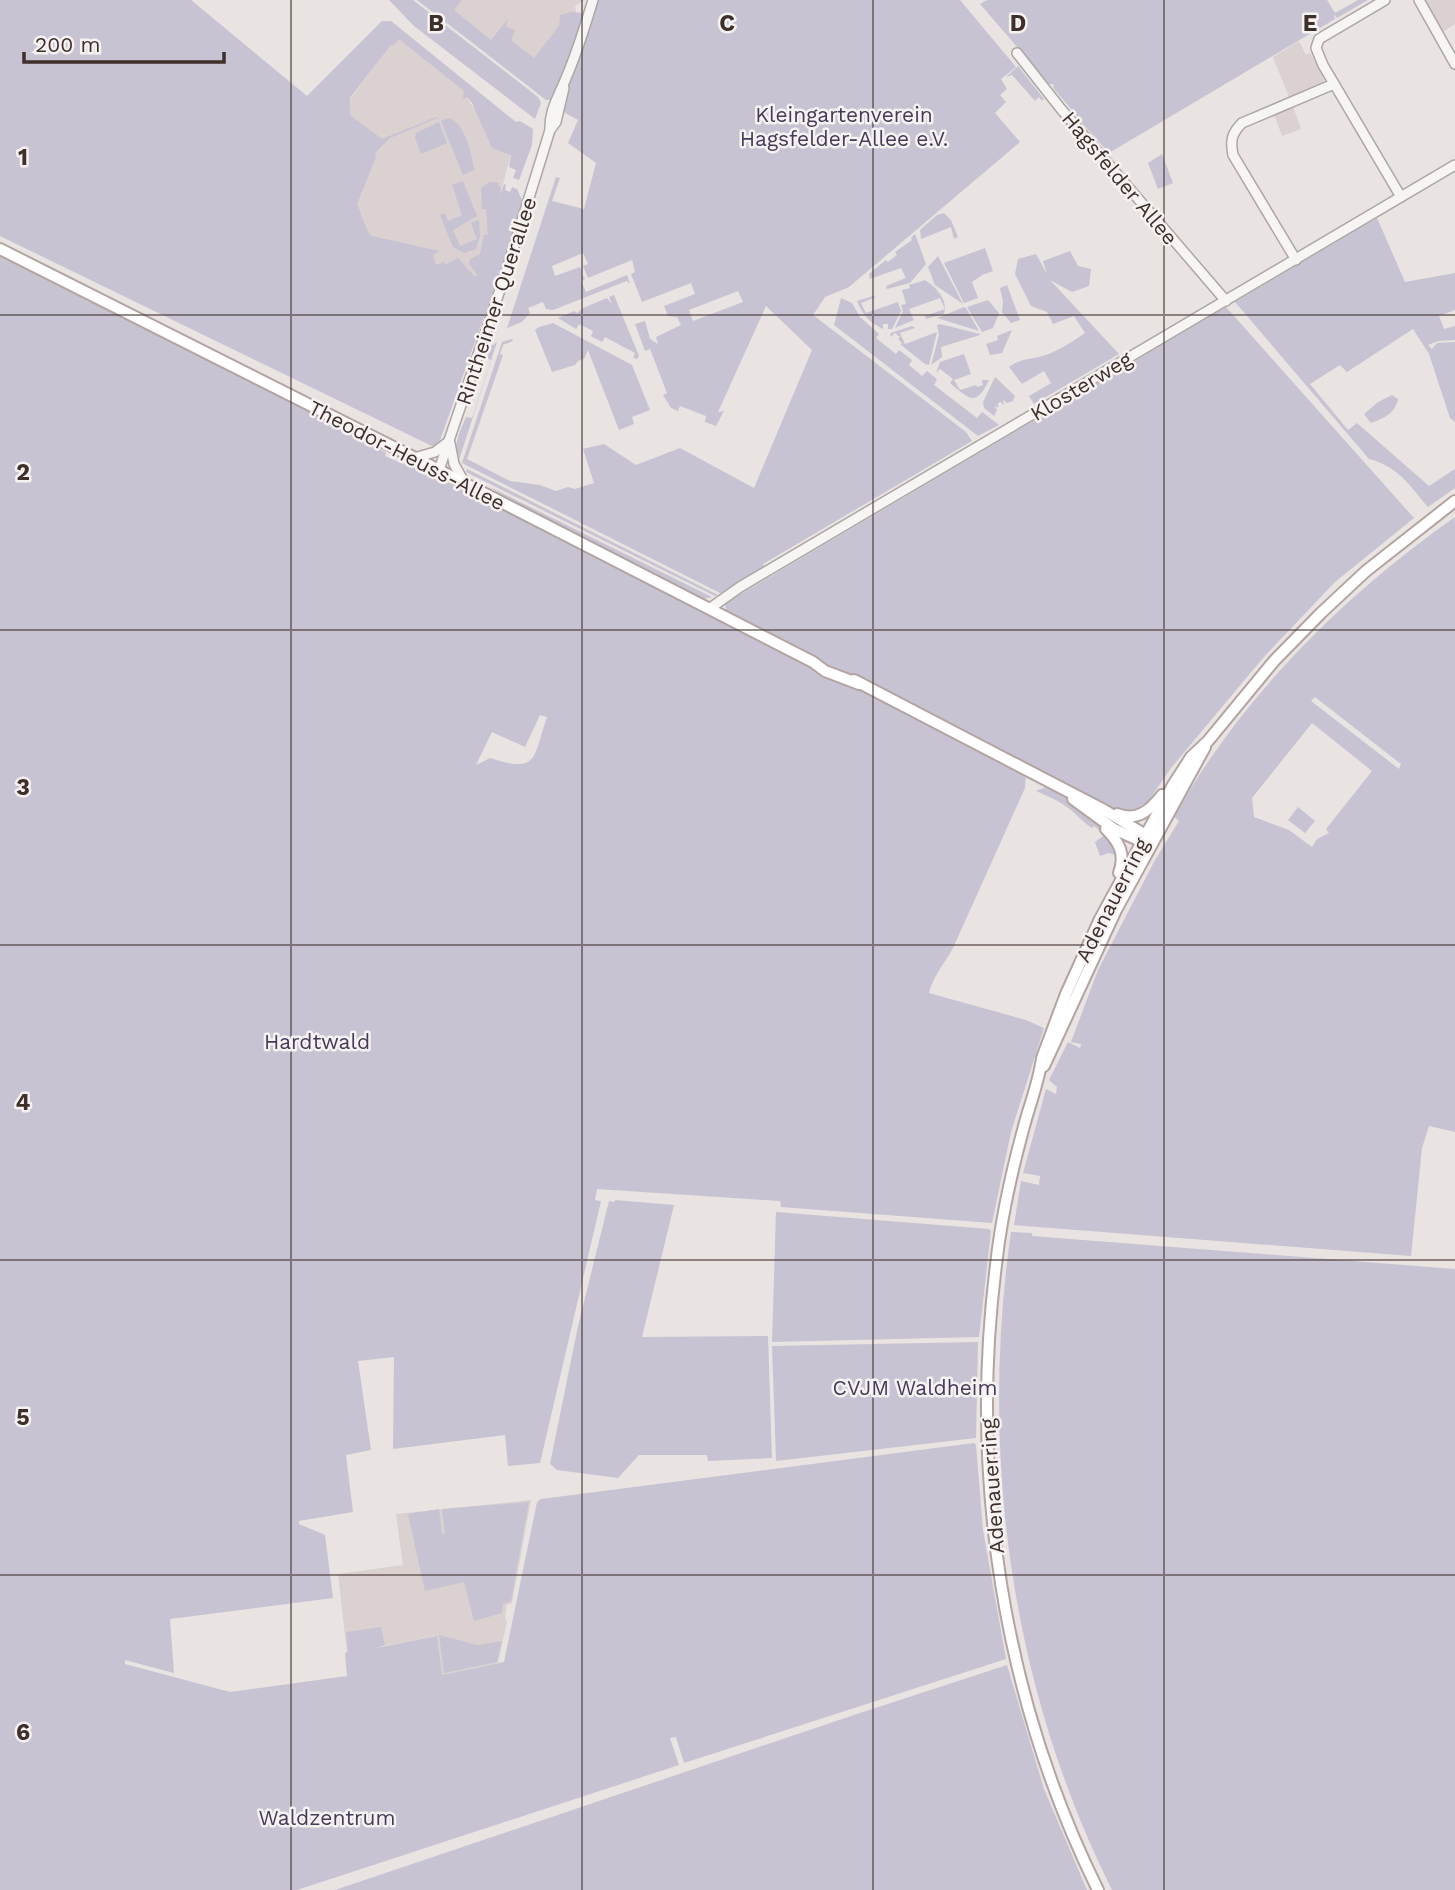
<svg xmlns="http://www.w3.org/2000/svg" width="1455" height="1890" font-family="'Work Sans',sans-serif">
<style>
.built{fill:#dad1d0}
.green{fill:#c7c3d2;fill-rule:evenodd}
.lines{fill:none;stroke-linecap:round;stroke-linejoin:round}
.minor-casing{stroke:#afa6a4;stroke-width:12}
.major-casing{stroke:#b3a4a2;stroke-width:14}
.minor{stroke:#f7f5f4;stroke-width:9}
.major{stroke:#fff;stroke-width:10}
.grid{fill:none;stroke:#3f2f2b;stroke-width:2;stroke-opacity:0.55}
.labels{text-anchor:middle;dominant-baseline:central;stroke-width:5;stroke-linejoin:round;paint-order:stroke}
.park-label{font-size:21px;fill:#453a59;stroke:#f6f2f1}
.street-label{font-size:21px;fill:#3f2f2b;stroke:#f6f2f1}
.grid-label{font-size:23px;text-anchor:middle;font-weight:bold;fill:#3f2f2b;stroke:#f6f2f1;stroke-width:5;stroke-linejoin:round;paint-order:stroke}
</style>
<rect width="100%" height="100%" fill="#e9e3e2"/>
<g class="built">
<path d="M422,0H585L575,6L576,12L581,13L583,17L551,100Z"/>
<path d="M1423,0H1455V24L1441,33Z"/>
<path d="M399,34L475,94L468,97L470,103L511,154L501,191L510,194L480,284L359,244L342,110Z"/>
<path d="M1299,41L1306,55L1310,53L1319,67L1325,82L1323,87L1289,97L1273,57Z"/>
<path d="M1293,107L1301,129L1282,136L1274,114Z"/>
<path d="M531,1500L512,1603L507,1605L505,1618L507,1621L498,1663L442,1675L436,1636L347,1653L338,1574L403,1565L396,1514Z"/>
</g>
<g class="green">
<path d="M0,0H191L307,96L382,21H391L516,122L520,121L533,129L532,145L519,180L513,178L516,170L509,167L511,155L492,148L472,103L467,97L463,99L464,91L399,39L393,46L391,45L350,98V115L382,139L436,117L437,118L390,138L375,153L376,157L357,204L368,232L372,236L439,251L433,255L436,265L444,262L445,265L458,258L475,277L477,275L469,264L470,259L480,254L484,235H488L486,209H482L481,188L489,182L499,183L498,186L501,187L500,196L504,184L506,185L505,190L510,192L512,187L517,189L524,204L439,443L434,447L0,236Z"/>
<path d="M389,0H413L538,97L541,103L535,119L414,26Z"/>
<path d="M417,0H462L454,10L491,40L508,19L506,26L515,31L511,40L534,58L559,26L560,15L571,12L581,13L583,17L567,65L551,100H546Z"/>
<path d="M597,0H960L1016,67L1001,79L1007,89L1000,95L1006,102L995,113L1020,142L849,287L825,297L813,315L966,432L972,441L763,564L765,569L722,594L462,463L502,342L512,339L513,341L503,345L500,354L503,355L467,459L510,481L540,485L556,491L568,487L575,489L594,483L583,449L604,444L636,465L680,448L754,488L812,350L766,306L718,412L724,411L716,426L705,422L706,416L680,406L678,411L671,408L663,395L667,393L650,349L645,351L635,324L645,321L650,339L658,344L656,337L681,325L677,317L668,316L664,306L695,294L691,283L642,302L631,274L635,272L632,260L588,278L583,266L588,264L583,253L552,266L555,276L580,267L582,272L581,273L585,279L581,281L586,292L627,275L630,284L627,281L619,284L553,310L546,309L543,302L528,308L530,313L522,322L507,328L556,177L560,178L552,201L584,209L596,163L568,143L578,120L562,111L570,77ZM738,291L743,302L693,321L689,310Z"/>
<path d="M987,0H1327L1335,13L1358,0H1368L1337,18L1334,14L1335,19L1109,153L1082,123L1080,117H1078L1054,89L1053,84H1049L980,4Z"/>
<path d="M1018,66L1044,99L1042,101L1039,97L1035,101L1012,75L1006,77Z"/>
<path d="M448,118C465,122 472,155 474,170L463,175L441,121Z"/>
<path d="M439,122L447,143L421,154L415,138L416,133Z"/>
<path d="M1162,154L1173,183L1158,189L1148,163Z"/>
<path d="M463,181L477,216L453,230L460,246L477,239L471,223L479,220L480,236L476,249L464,253L453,247L440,215L445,213L448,221L462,215L452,185Z"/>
<path d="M944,213L951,220L958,237L954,239L951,227L921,239L920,230L937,215Z"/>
<path d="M1377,218L1405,282L1455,273V310L1439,316L1444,329L1455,326V340L1438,341L1428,345L1432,349L1437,343L1455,342V422L1450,418L1429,354L1413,329L1347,372L1340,365L1310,384L1348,430L1357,423L1429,486L1455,469V488L1428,507C1409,485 1399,467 1369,459L1235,302Z"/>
<path d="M915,234L926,264L910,283L887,289L886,286L906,278L901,268L870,279L869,274L886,260L888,262L897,255L895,252L912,240L911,238Z"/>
<path d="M985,248L993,271L982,275L972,282L978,298L964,303L944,263Z"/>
<path d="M1070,251L1078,266L1091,269L1089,286L1072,292L1050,280L1119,354L1034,404L1029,396L1051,383L1044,371L1022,384L1009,367C1019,359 1031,359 1043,356C1058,351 1072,342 1085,333L1074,316L1053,324L1047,312L1031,306L1015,274L1018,259L1036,254L1047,274L1043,261Z"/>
<path d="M0,255L371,443L386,453L385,456L401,463L412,465L690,603L1026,774L1025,788L953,948C945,963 933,976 929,993L1026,1020L1044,1028L1011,1132L992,1223L781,1207L780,1201L597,1189L595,1200L601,1201L540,1463L508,1466L505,1435L393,1449L394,1357L358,1361L371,1450L346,1455L353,1512L299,1521V1524L325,1535L333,1598L170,1619L174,1673L125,1660V1664L230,1692L347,1676L345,1653L348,1652L346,1632L381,1627L385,1645L376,1648L437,1636L442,1675L504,1662L537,1502L541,1499L974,1443L976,1445L983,1530L1006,1659L684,1763L676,1737L670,1738L679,1765L297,1890H0ZM540,715L547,717C533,758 539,774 490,758L476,765L492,732L525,747Z"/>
<path d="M938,256L963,304L935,285L928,267Z"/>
<path d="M925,280C936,287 949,301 944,314L926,319L925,316L945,309L940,298L909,309L914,320L895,328L903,311L901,305L906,304L902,290L910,288L909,285Z"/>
<path d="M1007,285L1020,320L1011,323L1002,312L1003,301L1000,288Z"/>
<path d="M614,295L639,356L637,359L633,358L635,353L605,337L602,342L591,336L593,331L579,324L576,329L558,318L574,311L577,313L583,308L607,298L612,304L609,297Z"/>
<path d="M873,296L876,297L861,303L866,313L898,302L901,311L892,329H888V324H883V329C870,323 862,314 857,301Z"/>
<path d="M841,298L852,303L860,317L879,334L876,338L896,354L899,350L912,360L909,365L922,376L927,371L937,379L934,385L977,418L982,412L999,425L978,436L834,325Z"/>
<path d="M988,300L999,313L993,328L982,332L967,307Z"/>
<path d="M964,307L966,308L979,331L937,318Z"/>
<path d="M1226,307L1414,518L1335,582L1263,658L1171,768L1149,800L1136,809H1131L1132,814L1111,809L735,618L726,610L725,604L734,598Z"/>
<path d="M553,323L632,365L650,410L632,417L634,424L619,430L588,350L584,359L578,361L575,365L552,372L535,330L539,327Z"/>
<path d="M940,324L980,334V335L941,347L942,357L931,365L939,335L937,325Z"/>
<path d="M912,326L915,328L900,333L905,344L937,332L929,365L925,364L901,345L902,343L898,339L900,337L895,333L891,337L890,335L891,333Z"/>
<path d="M1012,330L1002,353L990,355L986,344L998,340L997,336Z"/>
<path d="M497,342L459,460L458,462C452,446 460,432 466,417L472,418L491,360L485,357L490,347Z"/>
<path d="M964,354L971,374L954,380L960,390L976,385L977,387L983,385L982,380H989C976,407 970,400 950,383L953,379L940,369L936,373L940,362Z"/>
<path d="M995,377L1015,396L1013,401L1007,403L1003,400L1004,404L1003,405L1001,402L998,403V408L994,405L997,410L994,416L984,408L983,402Z"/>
<path d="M1392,395L1398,399C1395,414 1384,418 1371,423L1364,414L1378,402Z"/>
<path d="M467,469L718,595L715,596L466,472Z"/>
<path d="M490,487L712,597L701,600L518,507Z"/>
<path d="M1455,517V1132L1429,1126L1422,1148L1411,1256L1014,1225L1021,1181L1039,1185L1040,1176L1023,1173L1046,1089L1056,1094L1057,1087L1049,1080L1068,1042L1080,1048L1081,1044L1071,1042L1098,970L1155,860L1179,821L1174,817C1240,698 1344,595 1455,517ZM1315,697L1401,764L1399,769L1311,701ZM1312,723L1372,771L1326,829L1329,833L1317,839L1312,847L1289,830L1254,817L1252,798Z"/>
<path d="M1046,787C1075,800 1100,824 1118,850L1116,855L1109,853L1100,856L1095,842L1105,835L1094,826L1092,828C1081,821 1074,811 1064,805C1055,799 1045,795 1036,791Z"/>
<path d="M1298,807L1315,821L1305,833L1288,820Z"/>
<path d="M615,1200L674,1205L642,1337L768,1336L772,1458L708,1461L707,1455H639L618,1478L557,1470L550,1464L578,1326L609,1201L615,1202Z"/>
<path d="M776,1212L989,1229L991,1231L979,1337L772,1342Z"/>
<path d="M1011,1232L1032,1233V1236L1455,1269V1890H1112C1011,1688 979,1455 1011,1232Z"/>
<path d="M978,1342L976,1438L776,1461L772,1346Z"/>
<path d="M529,1502L511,1601L503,1604L502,1613L474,1621L464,1582L425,1591L408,1514L439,1509L442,1533H445L442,1509Z"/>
<path d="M439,1635L477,1645L502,1641L497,1662L444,1673Z"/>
<path d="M1007,1665L1044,1789L1087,1890H335L857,1714Z"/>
</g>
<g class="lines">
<g class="minor-casing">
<g id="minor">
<path d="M1385,0L1324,36L1319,39L1316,48L1323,65L1401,197"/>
<path d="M1419,0L1455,64"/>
<path d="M1017,53L1061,109L1226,301"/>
<path d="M550,130L556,122L564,88"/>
<path d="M1296,260L1233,155C1230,140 1232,133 1242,123L1334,84"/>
<path d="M450,443L454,464L465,484"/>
<path d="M414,458L435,452L448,442"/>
<path d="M439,470L506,272L550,130C549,110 559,96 566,78C577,53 585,26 593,0"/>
<path d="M709,609L740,587L1455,165"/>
</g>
</g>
<g class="major-casing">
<g id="major">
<path d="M0,249L431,466L813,662L825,671L859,684"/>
<path d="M854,680L1104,810L1149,837L1152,842"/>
<path d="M1073,799L1114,829L1145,843"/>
<path d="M1117,814C1137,822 1150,810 1162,795"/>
<path d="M1106,829C1119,842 1126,854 1119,873"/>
<path d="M1044,1066L1116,910L1205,747"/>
<path d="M1098,1890C1003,1698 969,1477 996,1265C1001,1219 1011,1174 1023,1130C1029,1106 1039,1082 1042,1058L1066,994L1100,919L1173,785L1191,757L1208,741L1274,661L1321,613L1366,571L1455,501"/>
</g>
</g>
<use href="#minor" class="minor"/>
<use href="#major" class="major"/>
</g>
<path class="grid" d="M291,0V1890M582,0V1890M873,0V1890M1164,0V1890M0,315H1455M0,630H1455M0,945H1455M0,1260H1455M0,1575H1455"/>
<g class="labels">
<g class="park-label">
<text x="844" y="114">Kleingartenverein<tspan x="844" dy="24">Hagsfelder-Allee e.V.</tspan></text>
<text x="317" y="1041">Hardtwald</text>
<text x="915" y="1387">CVJM Waldheim</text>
<text x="327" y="1817">Waldzentrum</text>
</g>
<g class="street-label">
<text transform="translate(1120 178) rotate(50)">Hagsfelder Allee</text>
<text transform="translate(496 301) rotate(-72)">Rintheimer Querallee</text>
<text transform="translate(1081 386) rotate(-31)">Klosterweg</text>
<text transform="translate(407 455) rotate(27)">Theodor-Heuss-Allee</text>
<text transform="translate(1112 900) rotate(-63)">Adenauerring</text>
<text transform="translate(992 1486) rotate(-94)">Adenauerring</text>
</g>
</g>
<g class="grid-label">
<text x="436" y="31">B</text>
<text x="727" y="31">C</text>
<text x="1018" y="31">D</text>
<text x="1310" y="31">E</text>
<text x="23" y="165">1</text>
<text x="23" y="480">2</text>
<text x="23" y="795">3</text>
<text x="23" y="1110">4</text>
<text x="23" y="1425">5</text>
<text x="23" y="1740">6</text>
</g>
<path d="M24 52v10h200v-10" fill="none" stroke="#3f2f2b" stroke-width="3.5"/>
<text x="35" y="52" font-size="21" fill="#3f2f2b" stroke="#f6f2f1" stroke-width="5" paint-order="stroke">200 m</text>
</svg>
